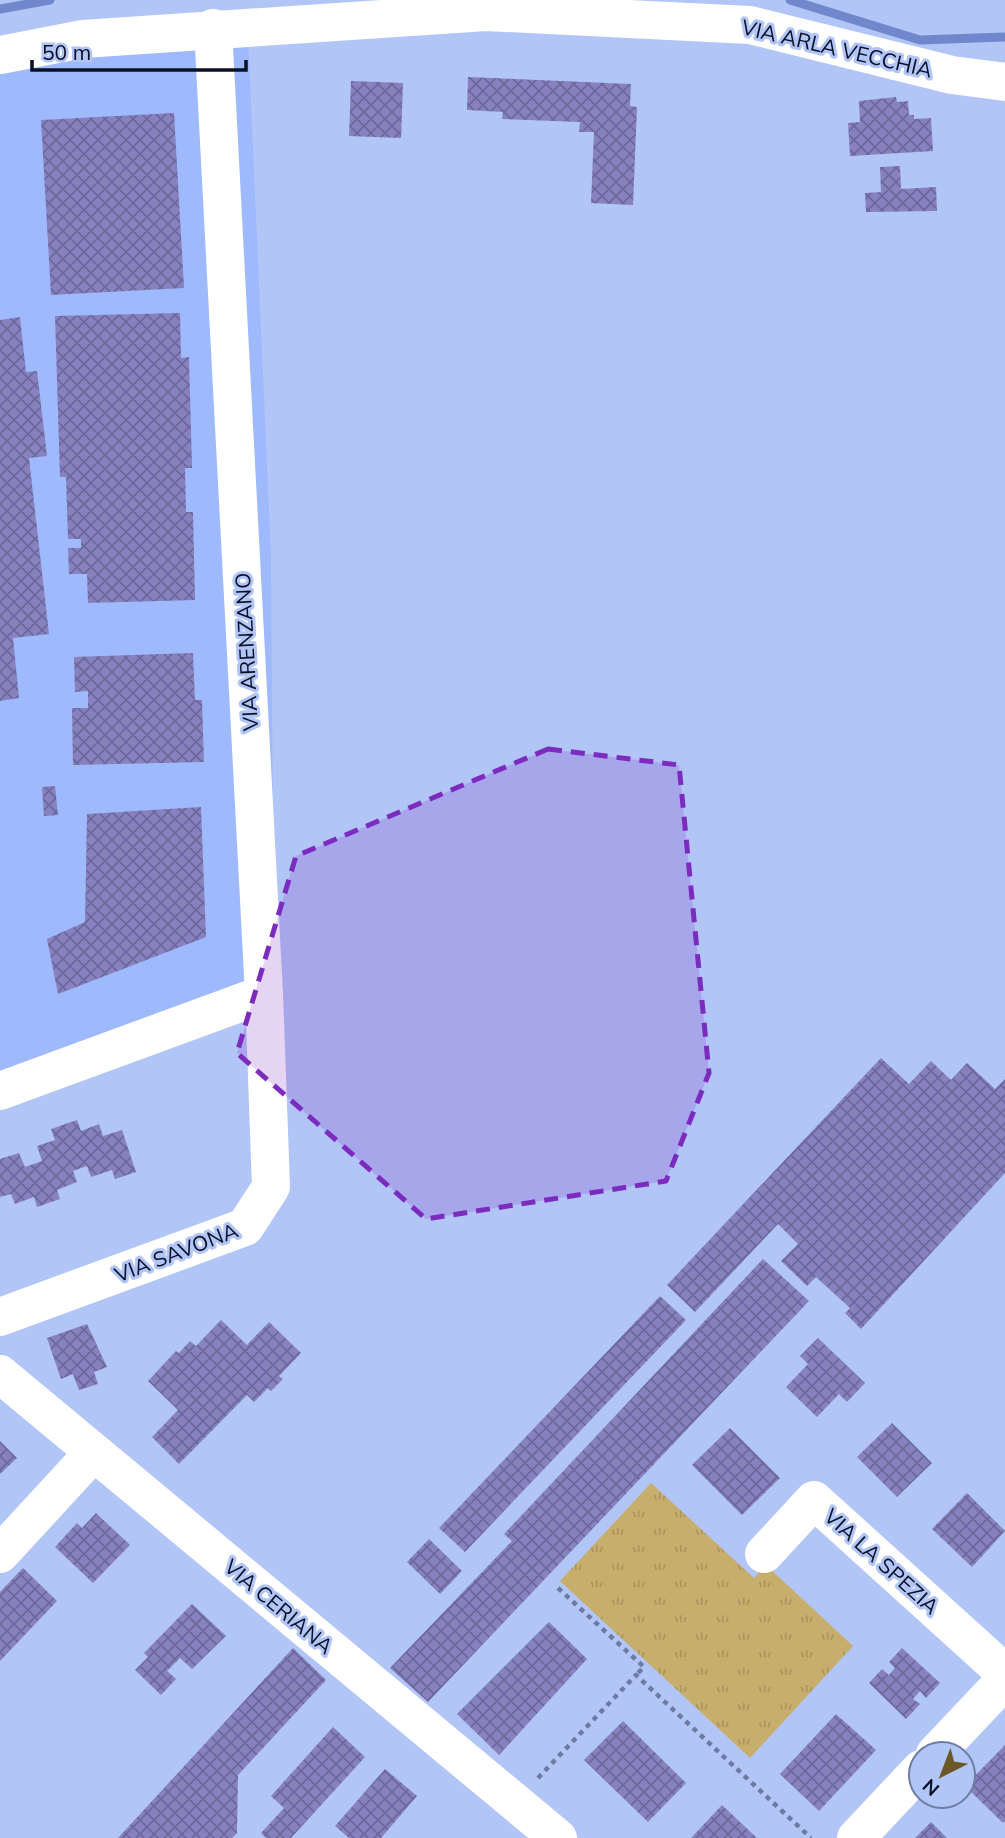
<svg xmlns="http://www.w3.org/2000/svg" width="1005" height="1838" font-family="Mulish,sans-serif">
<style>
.built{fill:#9fb9fd}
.park{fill:url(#park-tufts)}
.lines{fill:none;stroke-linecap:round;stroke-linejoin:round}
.stream{stroke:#7088cb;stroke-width:9}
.building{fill:url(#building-cross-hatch)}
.path{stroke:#6d7ba2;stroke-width:4.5;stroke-dasharray:5 5;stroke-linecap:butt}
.minor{stroke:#fff;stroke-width:38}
.marked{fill:#7b2cbf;fill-opacity:0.2;stroke:#7b2cbf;stroke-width:5;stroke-dasharray:14 9;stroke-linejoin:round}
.labels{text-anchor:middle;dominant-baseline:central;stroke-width:6;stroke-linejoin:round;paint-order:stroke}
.street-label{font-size:21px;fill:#091026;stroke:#b2c5f7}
</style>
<defs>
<pattern id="park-tufts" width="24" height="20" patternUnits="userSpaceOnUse" patternTransform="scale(1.75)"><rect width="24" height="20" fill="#c8ae6d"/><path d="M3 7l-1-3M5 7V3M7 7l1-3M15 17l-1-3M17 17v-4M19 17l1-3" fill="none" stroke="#aa955e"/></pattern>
<pattern id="building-cross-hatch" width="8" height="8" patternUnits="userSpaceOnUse" patternTransform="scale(1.75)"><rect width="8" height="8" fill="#8781bf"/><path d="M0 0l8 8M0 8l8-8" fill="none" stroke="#6d689b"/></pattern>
</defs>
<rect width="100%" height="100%" fill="#b2c5f7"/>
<path class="built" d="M247,14L271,555L274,981L0,1084V59Z"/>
<path class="park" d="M651,1483L754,1578L766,1565L853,1646L750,1758L560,1581Z"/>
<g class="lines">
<g class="stream">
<path d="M790,0L920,40L1005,37"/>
<path d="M0,9L50,0"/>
</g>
</g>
<g class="building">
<path d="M468,77L631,84L630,106L637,107L633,205L591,203L594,132H579L580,122L502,119L503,112L467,110Z"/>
<path d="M351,81L403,83L401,138L349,136Z"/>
<path d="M896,97L897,102L908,101L909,115H914V119L931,118L933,151L850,156L848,123L860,122L859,101Z"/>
<path d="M174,113L184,288L51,295L41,120Z"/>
<path d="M900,166L901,189L936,187L937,211L866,212L865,193L881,192L880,167Z"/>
<path d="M180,313L181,358L189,357L192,468H185L186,512H193L195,600L88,603L87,574H69L68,548H81V539H68L66,477H60L55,316Z"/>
<path d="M20,317L26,372L37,371L47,456L29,458L49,634L13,638L19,698L0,701V320Z"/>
<path d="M193,653L195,700H202L204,762L73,765L72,708H88V691L75,692L74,657Z"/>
<path d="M55,786L58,815L44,816L42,787Z"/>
<path d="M201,807L206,937L58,994L47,939L85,922L87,814Z"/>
<path d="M881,1058L909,1084L931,1061L951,1080L967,1063L995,1089L1005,1079V1173L861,1329L845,1313L850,1308L816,1277L807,1286L781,1261L798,1244L778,1224L695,1312L667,1285Z"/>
<path d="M77,1120L81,1131L99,1124L103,1136L122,1130L136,1172L115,1179L112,1170L91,1177L87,1166L73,1171L77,1182L57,1190L60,1199L37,1207L34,1197L15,1204L11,1194L0,1197V1159L19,1153L25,1167L42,1161L37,1146L55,1140L51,1129Z"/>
<path d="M763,1259L809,1301L428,1702L390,1668L512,1541L504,1534Z"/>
<path d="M660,1296L686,1320L465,1552L439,1528Z"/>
<path d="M221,1320L247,1345L269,1322L301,1353L279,1376L283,1379L271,1391L268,1388L254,1402L247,1395L179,1464L152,1437L178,1410L148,1381L176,1351L179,1353L190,1341L196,1346Z"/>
<path d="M87,1324L107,1367L94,1372L98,1384L79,1390L73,1374L61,1379L47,1338Z"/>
<path d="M818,1338L865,1383L847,1402L839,1394L817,1417L786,1387L808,1364L800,1356Z"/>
<path d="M892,1423L932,1463L897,1497L857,1457Z"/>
<path d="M730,1428L780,1478L742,1515L692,1465Z"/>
<path d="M0,1441L17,1458L0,1474Z"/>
<path d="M967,1493L1005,1531L972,1567L932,1529Z"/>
<path d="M96,1513L130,1545L93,1583L55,1547L77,1523L82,1528Z"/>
<path d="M429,1539L462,1571L440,1594L407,1562Z"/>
<path d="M23,1568L57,1601L0,1661V1592Z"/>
<path d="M192,1604L226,1636L192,1669L180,1658L167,1671L176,1679L161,1695L135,1670L148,1657L144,1653Z"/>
<path d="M549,1622L587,1659L499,1755L457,1714Z"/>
<path d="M293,1648L326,1680L238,1775L237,1833L232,1838H118Z"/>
<path d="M902,1648L940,1683L926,1698L920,1691L913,1699L920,1704L906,1719L869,1683L882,1669L889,1675L895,1668L889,1662Z"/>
<path d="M836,1714L876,1750L819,1811L780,1774Z"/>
<path d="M623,1721L686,1783L648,1822L584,1760Z"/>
<path d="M333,1727L365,1757L291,1838H266L261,1833L284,1808L271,1796Z"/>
<path d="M1005,1745V1821L1003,1823L965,1786Z"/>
<path d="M385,1769L417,1796L381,1838H349L335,1826Z"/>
<path d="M722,1805L757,1838H691Z"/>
<path d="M931,1822L947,1838H915Z"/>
</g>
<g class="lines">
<g class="path">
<path d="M558,1588L644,1667L636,1675"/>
<path d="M538,1778L636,1675L811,1838"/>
</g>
<g class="minor">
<path d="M0,55L83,39L486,12L750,25L952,75L1005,82"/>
<path d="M0,1091L264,994L213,28"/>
<path d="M0,1317L245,1227L271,1187L264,994"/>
<path d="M0,1374L558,1838"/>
<path d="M0,1554L93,1453"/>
<path d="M764,1554L814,1500L1005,1673"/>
<path d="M935,1754L1005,1680"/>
<path d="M856,1838L921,1769"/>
</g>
</g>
<path class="marked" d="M548,749L679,765L709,1073L666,1181L426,1219L237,1053L296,856Z"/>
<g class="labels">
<g class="street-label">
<text transform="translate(837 48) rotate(13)">VIA ARLA VECCHIA</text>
<text transform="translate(246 652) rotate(-93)">VIA ARENZANO</text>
<text transform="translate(176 1252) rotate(-21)">VIA SAVONA</text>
<text transform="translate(882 1561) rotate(42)">VIA LA SPEZIA</text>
<text transform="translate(279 1606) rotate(40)">VIA CERIANA</text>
</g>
</g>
<g transform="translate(942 1775) rotate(222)"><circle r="33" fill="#b2c5f7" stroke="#6e7da3" stroke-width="2"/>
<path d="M0-5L12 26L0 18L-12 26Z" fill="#6c5827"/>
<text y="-10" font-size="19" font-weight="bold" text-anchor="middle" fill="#091026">N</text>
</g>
<path d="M32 60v10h214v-10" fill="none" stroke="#091026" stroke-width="3.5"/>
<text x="42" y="60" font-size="21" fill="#091026" stroke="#b2c5f7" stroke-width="5" paint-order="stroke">50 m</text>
</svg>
